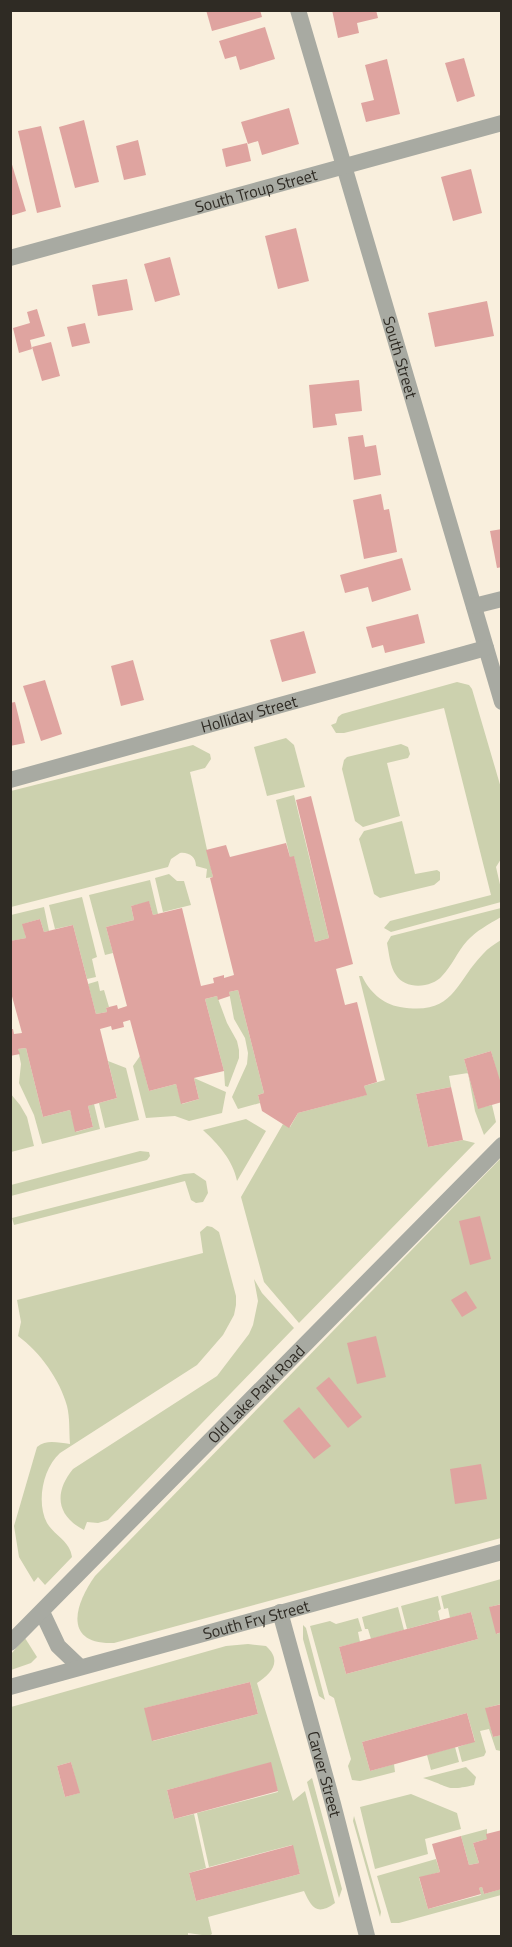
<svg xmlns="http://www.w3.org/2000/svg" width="512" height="1947" font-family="'Titillium Web',sans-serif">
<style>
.green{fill:#ccd1ae;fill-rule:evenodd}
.building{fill:#dfa4a0}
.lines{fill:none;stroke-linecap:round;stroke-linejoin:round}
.minor{stroke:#a8aaa2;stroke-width:16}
.tertiary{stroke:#a8aaa2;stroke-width:16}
.labels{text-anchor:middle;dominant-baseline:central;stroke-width:4.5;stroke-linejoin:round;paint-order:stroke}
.street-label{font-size:16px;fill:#2f2b24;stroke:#f9efdd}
</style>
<rect width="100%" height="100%" fill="#f9efdd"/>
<g class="green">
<path d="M457,682L469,685L472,689L501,788V859L496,867L501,889V902L391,932L384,928L390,921L491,895L444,708L344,733H336L331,725L336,723L338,717L342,714Z"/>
<path d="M286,738L294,745L305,787L267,796L254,747Z"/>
<path d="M401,744L408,747L410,754L408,758L387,763L400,816L363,827L355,821L342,769L344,760L347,757Z"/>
<path d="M193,745L210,754L211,759L205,768L190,772L213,877L206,878L207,869L196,866C196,857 189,852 180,853L171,859L168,867L11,907V791Z"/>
<path d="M294,795L329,938L315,942L294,857H290L276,800Z"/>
<path d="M402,821L415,874L437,870L440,872V880L434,885L380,898L374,894L359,839L364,831Z"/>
<path d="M169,874L177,881H184L191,905L163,912L155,878Z"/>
<path d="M150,880L158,914L153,915L149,902L131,906L134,920L106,927L113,953L105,955L89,895Z"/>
<path d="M82,897L97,957L92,959L96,977L87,979L73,925L55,929L49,905Z"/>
<path d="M44,907L49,931L44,932L40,919L23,924L26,938L11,941V915Z"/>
<path d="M501,908V917C489,924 476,931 467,941C457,952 452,966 442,976C432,988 405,990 396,975C390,967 389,953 387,943L391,936Z"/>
<path d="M501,940V1087L491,1051L464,1059L478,1108L492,1105L496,1122L484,1135L475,1111L468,1073L449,1076L451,1087L416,1094L428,1147L463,1140L475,1143L299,1323L264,1282L241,1197L283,1124L290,1127L298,1113L366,1095L364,1086L385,1080L359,976H362C369,991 382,1004 400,1007C454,1016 454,984 483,954C488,948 495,944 501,940Z"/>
<path d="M98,981L100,991L104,990L109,1007L106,1008L107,1012L96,1014L88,984Z"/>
<path d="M238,990L264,1093L258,1095L260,1103L238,1109L232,1097L247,1064L248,1053L245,1038L234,1019L229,992Z"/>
<path d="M217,996L227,1023L237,1041L239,1050V1058L228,1087L225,1086L224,1071L205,999Z"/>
<path d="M26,1048L43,1117L70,1110L76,1132L93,1127L88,1106L94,1104L100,1129L42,1144L34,1115L19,1083L21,1064L18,1049Z"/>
<path d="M140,1056L149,1091L176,1084L182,1104L199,1099L194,1078L226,1092L222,1113L189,1121L175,1116L146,1118L133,1066Z"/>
<path d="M108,1061L126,1068L139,1120L105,1128L99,1103L117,1098Z"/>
<path d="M10,1093L20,1105L27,1117L34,1146L11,1152Z"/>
<path d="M246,1119L266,1131L237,1181C233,1160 218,1144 203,1130Z"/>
<path d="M140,1151L149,1152L150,1156L147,1160L11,1196V1185Z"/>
<path d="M501,1158V1538L114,1643C63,1645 74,1605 95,1576Z"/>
<path d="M194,1173L206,1181L208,1193L203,1202L196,1203L191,1200L185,1181L14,1225L12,1218L184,1174Z"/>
<path d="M207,1226L212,1227L219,1232L236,1296V1305L234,1315L223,1335L197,1365L60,1453C43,1468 36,1502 47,1523C55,1536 70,1541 72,1557L45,1585L38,1577L34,1582L19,1557L14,1526L37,1447C47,1439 58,1443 70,1444C69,1431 70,1418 67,1406C60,1380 40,1352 18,1336L21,1322L17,1300L203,1253L200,1232Z"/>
<path d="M254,1279L262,1293L294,1328L108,1520L98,1523L87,1522L84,1530C56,1516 54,1492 73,1469L217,1376L249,1334L253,1325L258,1301Z"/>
<path d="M501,1579V1604L490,1607L497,1634L501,1632V1704L486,1708L493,1737L501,1735V1751L496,1750L489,1729L480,1731L486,1752L484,1756L462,1762L458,1747L475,1741L467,1713L362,1742L370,1771L394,1764L395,1772L360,1781L352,1780L348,1766L351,1759L334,1698L329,1695L310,1626L330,1621L336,1624L358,1618L362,1631L358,1632L360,1642L339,1647L346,1674L478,1639L471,1612L450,1618L448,1608L444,1609L441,1596Z"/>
<path d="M438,1596L441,1609L438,1611L440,1620L407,1629L401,1606Z"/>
<path d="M398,1607L404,1630L371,1639L368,1629H365L362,1617Z"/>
<path d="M303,1625L306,1628L325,1700L319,1696L303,1639Z"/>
<path d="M25,1638L37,1657L31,1663L11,1670V1654Z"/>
<path d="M248,1644L266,1646C283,1661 271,1674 257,1683L293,1801L305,1791L335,1903C316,1917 311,1906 304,1891L208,1917L212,1934L209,1936L188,1933V1936H11V1707L226,1646ZM250,1682L258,1714L153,1741L145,1708ZM71,1762L79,1793L65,1797L57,1766ZM270,1763L278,1792L197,1813L209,1867L292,1845L300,1874L196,1901L189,1873L206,1868L194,1814L174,1819L167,1790Z"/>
<path d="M455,1747L459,1762L431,1770L427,1755Z"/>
<path d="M466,1767L476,1777L474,1785C444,1792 450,1786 423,1778Z"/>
<path d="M312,1778L342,1889L339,1898L307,1782Z"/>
<path d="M411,1794L457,1813L461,1829L425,1839L428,1854L375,1869L360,1807Z"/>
<path d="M354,1816L381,1912L380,1917L353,1821Z"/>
<path d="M487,1829V1839L473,1843L479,1863L469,1865L461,1836Z"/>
<path d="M436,1859L440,1872L419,1878L428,1909L481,1895L479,1888L482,1887L484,1894L501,1889V1895L399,1923H391L377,1876Z"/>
</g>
<g class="building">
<path d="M206,10H260L262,17L212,31Z"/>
<path d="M332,10H376L378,18L357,23L359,33L338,38Z"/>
<path d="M265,27L275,59L240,70L236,56L225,59L219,41Z"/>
<path d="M464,58L475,96L457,102L445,63Z"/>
<path d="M387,59L400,114L366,122L361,103L374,100L365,65Z"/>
<path d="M289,108L299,144L262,155L258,141L248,144L241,122Z"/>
<path d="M84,120L99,182L75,188L59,127Z"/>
<path d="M41,126L61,207L37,213L18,131Z"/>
<path d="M138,140L146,175L124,180L116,146Z"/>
<path d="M247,143L251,161L226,167L222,149Z"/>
<path d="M10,158L26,211L10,216Z"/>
<path d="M471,169L482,213L453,221L441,177Z"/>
<path d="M296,228L309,281L278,289L265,236Z"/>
<path d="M170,257L180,295L155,302L144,264Z"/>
<path d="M127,279L133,310L98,316L92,285Z"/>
<path d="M487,301L494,336L435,347L428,313Z"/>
<path d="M37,309L45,336L30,340L32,349L19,353L13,328L30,323L27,312Z"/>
<path d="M85,323L90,343L72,347L67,327Z"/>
<path d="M51,342L60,376L42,381L32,347Z"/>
<path d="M359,380L362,411L335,414L337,425L313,428L309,385Z"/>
<path d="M363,435L365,447L376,445L381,475L354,480L348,437Z"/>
<path d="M381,494L384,510L389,509L397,552L364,559L353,500Z"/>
<path d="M502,529V567L497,568L490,531Z"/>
<path d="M402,558L411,590L372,602L368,587L345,593L340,575Z"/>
<path d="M418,614L425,643L385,653L383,645L372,648L366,627Z"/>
<path d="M304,631L316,673L282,682L270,640Z"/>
<path d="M133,660L144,700L121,706L111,666Z"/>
<path d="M45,680L62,734L41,741L23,686Z"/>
<path d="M15,702L25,743L10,746V703Z"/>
<path d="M311,796L353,964L336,969L345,1005L357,1002L377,1082L364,1086L367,1095L298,1113L289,1128L262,1111L258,1095L264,1093L238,990L229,992L230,996L218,1000L217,996L205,999L224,1071L194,1078L199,1099L181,1104L176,1084L149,1091L130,1020L123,1022L124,1027L112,1030L111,1026L100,1029L117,1098L88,1106L93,1127L75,1132L70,1110L43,1117L26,1048L18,1049L20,1054L10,1056V1029H13L14,1034L22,1033L10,989V941L26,938L22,924L40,919L44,932L73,925L96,1014L107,1012L106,1008L109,1007L117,1005L118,1009L127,1006L106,927L134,920L131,906L149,901L153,915L182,908L201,986L214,983L213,978L224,975V978L234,975L210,878L213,877L206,850L226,845L230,857L286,843L290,857L294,856L315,942L329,938L296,800Z"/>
<path d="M491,1051L502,1087V1102L478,1109L464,1059Z"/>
<path d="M451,1087L463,1140L428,1147L416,1094Z"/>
<path d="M480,1216L491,1259L470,1265L459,1221Z"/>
<path d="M466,1291L477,1308L462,1317L451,1300Z"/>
<path d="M376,1336L386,1377L357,1384L347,1343Z"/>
<path d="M329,1377L362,1417L348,1428L316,1388Z"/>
<path d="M299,1407L331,1446L314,1459L283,1421Z"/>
<path d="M481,1464L487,1499L455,1504L450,1469Z"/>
<path d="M502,1604V1632L496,1634L489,1607Z"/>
<path d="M471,1612L478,1639L346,1674L339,1647Z"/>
<path d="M250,1682L258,1714L152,1741L144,1708Z"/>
<path d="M502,1704V1735L493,1737L485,1708Z"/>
<path d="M467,1713L475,1742L370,1771L362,1742Z"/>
<path d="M71,1762L80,1793L65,1797L57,1766Z"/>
<path d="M271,1762L278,1791L174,1819L167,1790Z"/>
<path d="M502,1830V1889L484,1894L482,1887L479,1888L481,1894L428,1909L419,1877L440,1872L432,1844L461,1836L469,1865L479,1863L473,1843L487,1839L486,1834Z"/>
<path d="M293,1845L300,1874L196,1901L189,1873Z"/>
</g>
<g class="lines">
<g class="minor">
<path id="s1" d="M298,10L502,702"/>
<path id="s2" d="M10,258L502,123"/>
<path d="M474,606L502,599"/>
<path id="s3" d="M10,780L486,648"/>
<path id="s4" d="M280,1612L333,1804L367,1936"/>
</g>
<g class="tertiary">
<path d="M42,1612L58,1646L80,1667"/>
<path id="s5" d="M10,1643L502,1145"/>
<path id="s6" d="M10,1687L502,1552"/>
</g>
</g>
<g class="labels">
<g class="street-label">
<text stroke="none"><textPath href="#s2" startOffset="255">South Troup Street</textPath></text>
<text stroke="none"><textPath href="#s1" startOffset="362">South Street</textPath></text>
<text stroke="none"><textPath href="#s3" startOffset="248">Holliday Street</textPath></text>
<text stroke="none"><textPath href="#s5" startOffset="350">Old Lake Park Road</textPath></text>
<text stroke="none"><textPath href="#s6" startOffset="255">South Fry Street</textPath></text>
<text stroke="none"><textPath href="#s4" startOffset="168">Carver Street</textPath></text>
</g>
</g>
<rect width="512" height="1947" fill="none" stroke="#2f2b24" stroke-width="24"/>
</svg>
